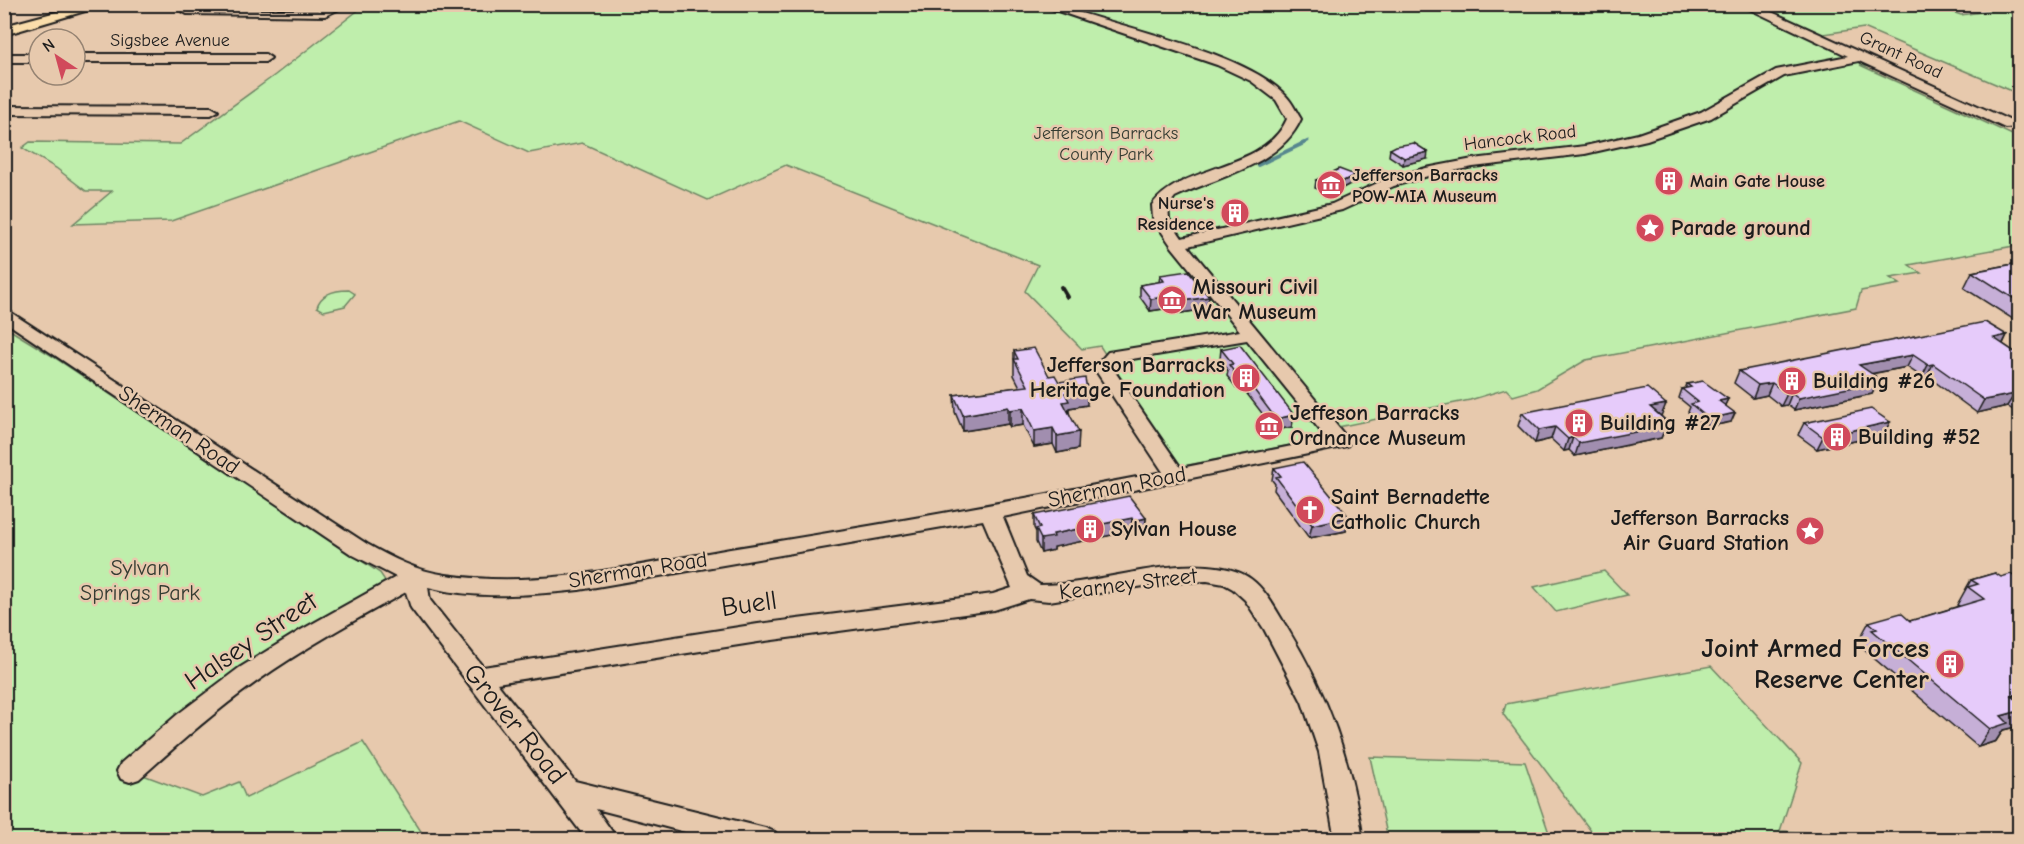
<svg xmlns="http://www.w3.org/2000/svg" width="2024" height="844" font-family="'Comic Neue',sans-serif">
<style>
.built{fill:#e7cac4}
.green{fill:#bfeeac;stroke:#6e8564;stroke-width:1.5}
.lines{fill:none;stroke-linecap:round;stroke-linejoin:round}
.stream-far1{stroke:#57878f;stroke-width:3}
.stream{stroke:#57878f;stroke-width:4}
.minor-casing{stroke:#1c1c1c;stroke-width:4}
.major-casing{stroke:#1c1c1c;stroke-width:4}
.minor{fill:#e7c9ad;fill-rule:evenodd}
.major{fill:#faddab;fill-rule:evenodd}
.rail-far1{stroke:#1c1c1c;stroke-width:3}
.rail{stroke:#1c1c1c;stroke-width:4}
.wall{fill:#c6afd7;stroke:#1c1c1c;stroke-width:1.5}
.shaded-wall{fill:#a18eaf;stroke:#1c1c1c;stroke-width:1.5}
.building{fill:#e6cbfa;stroke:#1c1c1c;stroke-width:1.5}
.labels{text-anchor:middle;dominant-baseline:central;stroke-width:5;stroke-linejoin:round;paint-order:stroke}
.far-street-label{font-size:18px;fill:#1c1c1c;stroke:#e7c9ad}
.far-park-label{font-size:18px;fill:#343c32;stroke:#e7c9ad}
.far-poi-label{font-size:18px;font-weight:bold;fill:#1c1c1c;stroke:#e7c9ad;text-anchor:start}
.poi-label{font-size:22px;font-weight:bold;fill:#1c1c1c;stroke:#e7c9ad;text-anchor:start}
.street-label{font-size:22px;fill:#1c1c1c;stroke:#e7c9ad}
.park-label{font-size:22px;fill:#343c32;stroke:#e7c9ad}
.near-street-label{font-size:27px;fill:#1c1c1c;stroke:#e7c9ad}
.near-poi-label{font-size:27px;font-weight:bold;fill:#1c1c1c;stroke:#e7c9ad;text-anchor:end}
</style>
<rect width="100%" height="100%" fill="#e7c9ad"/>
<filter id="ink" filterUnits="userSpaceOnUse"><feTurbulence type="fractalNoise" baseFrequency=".0167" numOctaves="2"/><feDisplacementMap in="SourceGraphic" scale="12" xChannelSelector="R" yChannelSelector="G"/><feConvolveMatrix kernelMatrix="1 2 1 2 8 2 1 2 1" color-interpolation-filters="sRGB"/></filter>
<g filter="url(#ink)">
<path class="built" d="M2019,4L2020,7L1961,15L1928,5Z"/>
<g class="green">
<path d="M1928,4L1961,15L2001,9L2019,16V94L1864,28L1810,36L1874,67L1860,65L2019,138V245L1909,265L1921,273L1890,278L1900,284L1861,291L1856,308L1586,360L1537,389L1513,396L1506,389L1470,400L1323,430L1326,436L1321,439L1178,467L1100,346L1082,349L1025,291L1038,265L786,165L708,200L582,143L529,153L459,121L171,221L73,224L112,191H86L56,168L22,148L30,142L180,144L275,75L365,5Z"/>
<path d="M349,290L355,294L345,306L324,311L317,307C321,293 335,290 349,290Z"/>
<path d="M5,327L54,357L380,573L388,585L127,769L202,797L239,782L246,798L363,742L426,839L5,840Z"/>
<path d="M1604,571L1627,595L1556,612L1534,587Z"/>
<path d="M1711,666L1802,763L1780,831L1868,836L1872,839H1597L1503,714L1506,704Z"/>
<path d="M1370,757L1525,762L1551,839H1388Z"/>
</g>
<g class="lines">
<path class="stream-far1" d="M1300,145L1308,141"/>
<path class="stream" d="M1258,165L1304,143"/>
<g class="minor-casing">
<g id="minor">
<path d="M170,4L216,10H323L334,4H349L325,16L187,14Z"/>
<path d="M1037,4H1054C1113,26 1246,51 1286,96C1292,102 1296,111 1301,119C1281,165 1217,177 1175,197L1168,206L1169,219L1182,238L1332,204L1384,180L1426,168L1473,159L1585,146L1638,134L1701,112L1776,70L1848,56L1739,4H1754L2011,121L2020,119V127L2005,128L1859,61L1784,76L1711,118L1647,140L1585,154L1473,167L1428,176L1394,186L1342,210L1188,246L1347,438L1350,442L1347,446L1003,517L1027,576L1040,585C1096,585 1151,562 1208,566C1222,567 1239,570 1251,579C1266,590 1276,610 1286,626C1329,696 1351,759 1363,840H1335L1319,752L1302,702L1264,629L1245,600L1233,589L1224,584L1207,581L1163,583L1049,601L1029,599L994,610L758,642L497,683L575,781L765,828L775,832L779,840H716L596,809L618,840H587L411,608L406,592C355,620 304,648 256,682C215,711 177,745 139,779L130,782L121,779L117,771L121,763L178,714L239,668L301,630L396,577L351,554L4,321V308L367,544C392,558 417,571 446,575C541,589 637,565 730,549C874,526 1019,500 1163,472L1094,368L1108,352L1240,331L1172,247L1153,219L1152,205C1183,163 1264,171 1287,119L1276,100L1251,81L1217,65ZM1247,340L1327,439L1181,468L1113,369L1120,361ZM983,520L1012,588L993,594L758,624L483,667L430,600L428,587C477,600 530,595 579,590Z"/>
<rect x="4" y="54" width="35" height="8"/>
<path d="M75,54H265L271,58L265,62H75Z"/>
<path d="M4,106L211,107L218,111L211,115L4,114Z"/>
</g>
</g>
<g class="major-casing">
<path id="major" d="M86,4H109L4,35V26Z"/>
</g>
<use href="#minor" class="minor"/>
<use href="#major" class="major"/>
<path class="rail-far1" d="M2011,4L2020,8"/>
<path class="rail" d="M1061,287L1067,297"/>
</g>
<g class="wall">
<path d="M1390,149L1427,159L1403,165L1389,156Z"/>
<path d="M1316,180L1354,182L1331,194L1315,188Z"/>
<path d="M2019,263V323L1964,288L1972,272Z"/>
<path d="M1160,275L1207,309L1181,313L1176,307L1150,311L1140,297V285L1159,282Z"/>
<path d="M2007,335L2003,344L2019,355V414L2007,406L1977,413L1927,376L1922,377L1907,367L1871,374L1874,379L1878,382L1872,394L1794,410L1787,405L1781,406L1767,395L1753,398L1734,383L1739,371Z"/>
<path d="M1221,349L1292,427L1275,430L1241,386L1236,387L1227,376L1228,371L1220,359Z"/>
<path d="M1014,351L1049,376L1059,382L1087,405L1069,408V412L1078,449L1057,453L1053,444L1034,447L1023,425L1010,427L1008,424L963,431L955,412L954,395L1020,387L1014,375Z"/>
<path d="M1687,384L1728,399L1725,405L1731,422L1706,427L1688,412L1690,407L1679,398L1682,389H1685Z"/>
<path d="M1522,413L1661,416L1665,420L1663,423L1666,426L1661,438L1575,456L1569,450L1564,451L1551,439L1535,443L1518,426Z"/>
<path d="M1890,422L1883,435L1817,449L1798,435L1804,423Z"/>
<path d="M1274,468L1349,517L1346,531L1309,538L1274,490L1275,484L1272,480Z"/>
<path d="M1034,515L1146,518L1145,531L1132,534L1131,531L1054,547V550L1041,553L1036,542V532L1034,528Z"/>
<path d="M1995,573L2015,727L2003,730L1996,741L1978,747L1862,648L1864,645L1859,640L1869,622L1910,621L1959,606L1957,605L1971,580Z"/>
</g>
<g class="shaded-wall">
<path d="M1428,152L1427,159L1403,165L1404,158Z"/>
<path d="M1355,175L1354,182L1331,194L1332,187Z"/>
<path d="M1177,295L1176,307L1150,311L1151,299Z"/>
<path d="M1209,297L1207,309L1181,313L1182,301Z"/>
<path d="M2007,335L2001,347L1994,338Z"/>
<path d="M1913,355L1907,367L1853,377L1859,365Z"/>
<path d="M1933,364L1927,376L1922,377L1928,365Z"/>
<path d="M1243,375L1241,386L1236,387L1237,376Z"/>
<path d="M1875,376L1872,383L1878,382L1872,394L1794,410L1799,398Z"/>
<path d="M1772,383L1767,395L1753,398L1758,385Z"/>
<path d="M1087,389V405L1069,408L1068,417L1063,402L1065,393Z"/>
<path d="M1792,393L1787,405L1781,406L1787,394Z"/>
<path d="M2015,394L2007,406L1977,413L1984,400Z"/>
<path d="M1728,399L1724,407L1719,401Z"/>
<path d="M1666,404L1661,416L1650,407Z"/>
<path d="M1008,407V424L963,431V415Z"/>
<path d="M1023,408V425L1010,427V410Z"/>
<path d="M1735,413L1731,422L1706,427L1709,419Z"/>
<path d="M1294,415L1292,427L1275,430L1276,419Z"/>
<path d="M1665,420L1662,426H1666L1661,438L1575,456L1579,443Z"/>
<path d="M1890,422L1883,435L1817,449L1823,437Z"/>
<path d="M1555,427L1551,439L1535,443L1539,430Z"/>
<path d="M1053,428V444L1034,447V431Z"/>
<path d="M1079,432L1078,449L1057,453V436Z"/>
<path d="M1573,437L1569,450L1564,451L1568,439Z"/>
<path d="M1349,517L1346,531L1309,538L1312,525Z"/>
<path d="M1132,518L1131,531L1054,547V550L1041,553V539L1053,534Z"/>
<path d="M1146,518L1145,531L1132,534L1133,521Z"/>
<path d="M2019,693V708L2012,696Z"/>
<path d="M2019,711V720L2015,727L2003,730L1996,741L1978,747L1990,729L2001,716Z"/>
</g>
<g class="building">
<path d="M1414,143L1428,152L1404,158L1390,149L1396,146Z"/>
<path d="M1339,169L1355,175L1332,187L1316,180Z"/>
<path d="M2019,263V302L1972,272Z"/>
<path d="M1188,271L1209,297L1182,301L1177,295L1151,299L1140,285L1164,281L1160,275Z"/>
<path d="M1985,322L2007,335L1994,338L2019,355V397L2015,394L1984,400L1933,364L1928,365L1913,355L1859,365L1875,376L1871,377L1878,382L1799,398L1792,393L1787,394L1772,383L1758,385L1739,371Z"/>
<path d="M1240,345L1294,415L1276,419L1243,375L1237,376L1229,365L1233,364L1221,349Z"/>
<path d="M1034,348L1049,376L1055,375L1059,382L1085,378L1087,389L1065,393L1069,401L1063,402L1079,432L1057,436L1053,428L1034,431L1023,408L1010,410L1008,407L963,415L954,395L1028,386L1014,359H1018L1014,351Z"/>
<path d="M1703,381L1728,399L1719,401L1735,413L1709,419L1691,404L1698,402L1682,389L1691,387L1687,384Z"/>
<path d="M1647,388L1666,404L1650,407L1665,420H1660L1666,426L1579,443L1573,437L1568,439L1555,427L1539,430L1522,413Z"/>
<path d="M1871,409L1890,422L1823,437L1804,423Z"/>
<path d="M1303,462L1349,517L1312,525L1276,477L1281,476L1274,468Z"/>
<path d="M1129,496L1146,518L1133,521L1132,518L1053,534L1054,537L1041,539L1036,529L1040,528L1034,515Z"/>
<path d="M1995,573L2001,577L2011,574L2019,581V693L2012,696L2019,702V711L2001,716L2008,723L1990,729L1872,630L1877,629L1869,622L1901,613L1910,621L1984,599L1968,587L1978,584L1971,580Z"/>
</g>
</g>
<defs>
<g id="building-disc" transform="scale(1.5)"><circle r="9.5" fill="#d1495b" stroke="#e7c9ad"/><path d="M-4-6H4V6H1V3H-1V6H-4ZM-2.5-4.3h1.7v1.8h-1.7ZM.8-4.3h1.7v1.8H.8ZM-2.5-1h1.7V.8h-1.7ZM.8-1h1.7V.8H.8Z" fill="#fff"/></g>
<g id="museum-disc" transform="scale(1.5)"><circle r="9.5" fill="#d1495b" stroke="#e7c9ad"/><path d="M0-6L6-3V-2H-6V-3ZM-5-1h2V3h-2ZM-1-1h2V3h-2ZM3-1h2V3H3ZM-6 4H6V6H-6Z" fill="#fff"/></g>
<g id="sight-disc" transform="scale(1.5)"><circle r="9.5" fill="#d1495b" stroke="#e7c9ad"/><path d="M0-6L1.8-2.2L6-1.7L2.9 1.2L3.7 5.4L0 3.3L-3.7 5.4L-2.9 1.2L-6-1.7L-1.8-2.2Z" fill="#fff"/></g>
<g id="church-disc" transform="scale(1.5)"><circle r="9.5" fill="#d1495b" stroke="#e7c9ad"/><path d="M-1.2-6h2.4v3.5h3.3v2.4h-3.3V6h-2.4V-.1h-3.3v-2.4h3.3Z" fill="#fff"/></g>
</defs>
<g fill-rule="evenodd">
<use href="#building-disc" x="1669" y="181"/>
<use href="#museum-disc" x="1331" y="185"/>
<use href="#building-disc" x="1235" y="213"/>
<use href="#sight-disc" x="1650" y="228"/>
<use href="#museum-disc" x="1172" y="300"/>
<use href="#building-disc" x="1246" y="378"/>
<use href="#building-disc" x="1792" y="381"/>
<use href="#building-disc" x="1579" y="423"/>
<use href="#museum-disc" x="1269" y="426"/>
<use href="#building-disc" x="1837" y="437"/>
<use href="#church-disc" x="1310" y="510"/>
<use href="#building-disc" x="1090" y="529"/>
<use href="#sight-disc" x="1810" y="531"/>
<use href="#building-disc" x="1950" y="664"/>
</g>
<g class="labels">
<g class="far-street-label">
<text x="170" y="40">Sigsbee Avenue</text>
<text transform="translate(1901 55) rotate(25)">Grant Road</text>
<text transform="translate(1520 138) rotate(-7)">Hancock Road</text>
</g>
<g class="far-park-label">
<text x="1106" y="133">Jefferson Barracks<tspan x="1106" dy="21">County Park</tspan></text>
</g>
<g class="far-poi-label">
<text x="1352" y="175">Jefferson Barracks<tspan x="1352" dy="21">POW-MIA Museum</tspan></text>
<text x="1690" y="181">Main Gate House</text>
<text x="1214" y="203" text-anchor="end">Nurse's<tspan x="1214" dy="21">Residence</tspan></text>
</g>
<g class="poi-label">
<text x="1671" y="228">Parade ground</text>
<text x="1193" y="287">Missouri Civil<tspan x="1193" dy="25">War Museum</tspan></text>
<text x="1225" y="365" text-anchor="end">Jefferson Barracks<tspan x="1225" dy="25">Heritage Foundation</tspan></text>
<text x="1813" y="381">Building #26</text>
<text x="1290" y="413">Jeffeson Barracks<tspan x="1290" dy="25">Ordnance Museum</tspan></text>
<text x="1600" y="423">Building #27</text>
<text x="1858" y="437">Building #52</text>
<text x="1331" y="497">Saint Bernadette<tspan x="1331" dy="25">Catholic Church</tspan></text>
<text x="1789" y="518" text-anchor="end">Jefferson Barracks<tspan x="1789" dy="25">Air Guard Station</tspan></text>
<text x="1111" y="529">Sylvan House</text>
</g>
<g class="street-label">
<text transform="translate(179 430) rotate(34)">Sherman Road</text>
<text transform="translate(1117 487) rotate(-11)">Sherman Road</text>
<text transform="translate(638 570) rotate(-9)">Sherman Road</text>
<text transform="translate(1128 584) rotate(-7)">Kearney Street</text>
</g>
<g class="park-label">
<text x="140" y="568">Sylvan<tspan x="140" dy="25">Springs Park</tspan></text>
</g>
<g class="near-street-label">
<text transform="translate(749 604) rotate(-8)">Buell</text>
<text transform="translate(251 641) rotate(-34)">Halsey Street</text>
<text transform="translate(515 724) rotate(51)">Grover Road</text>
</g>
<g class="near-poi-label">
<text x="1929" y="648">Joint Armed Forces<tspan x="1929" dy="31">Reserve Center</tspan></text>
</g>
</g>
<rect width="2024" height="844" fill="none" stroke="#e7c9ad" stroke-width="24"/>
<rect x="12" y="12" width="2000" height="820" fill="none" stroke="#1c1c1c" stroke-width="2" filter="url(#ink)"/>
<g transform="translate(57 57) rotate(324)"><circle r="28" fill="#e7c9ad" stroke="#968473" stroke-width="1.5"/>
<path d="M0-4.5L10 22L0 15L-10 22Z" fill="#d1495b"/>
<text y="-9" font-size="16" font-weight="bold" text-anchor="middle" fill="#1c1c1c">N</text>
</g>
</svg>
